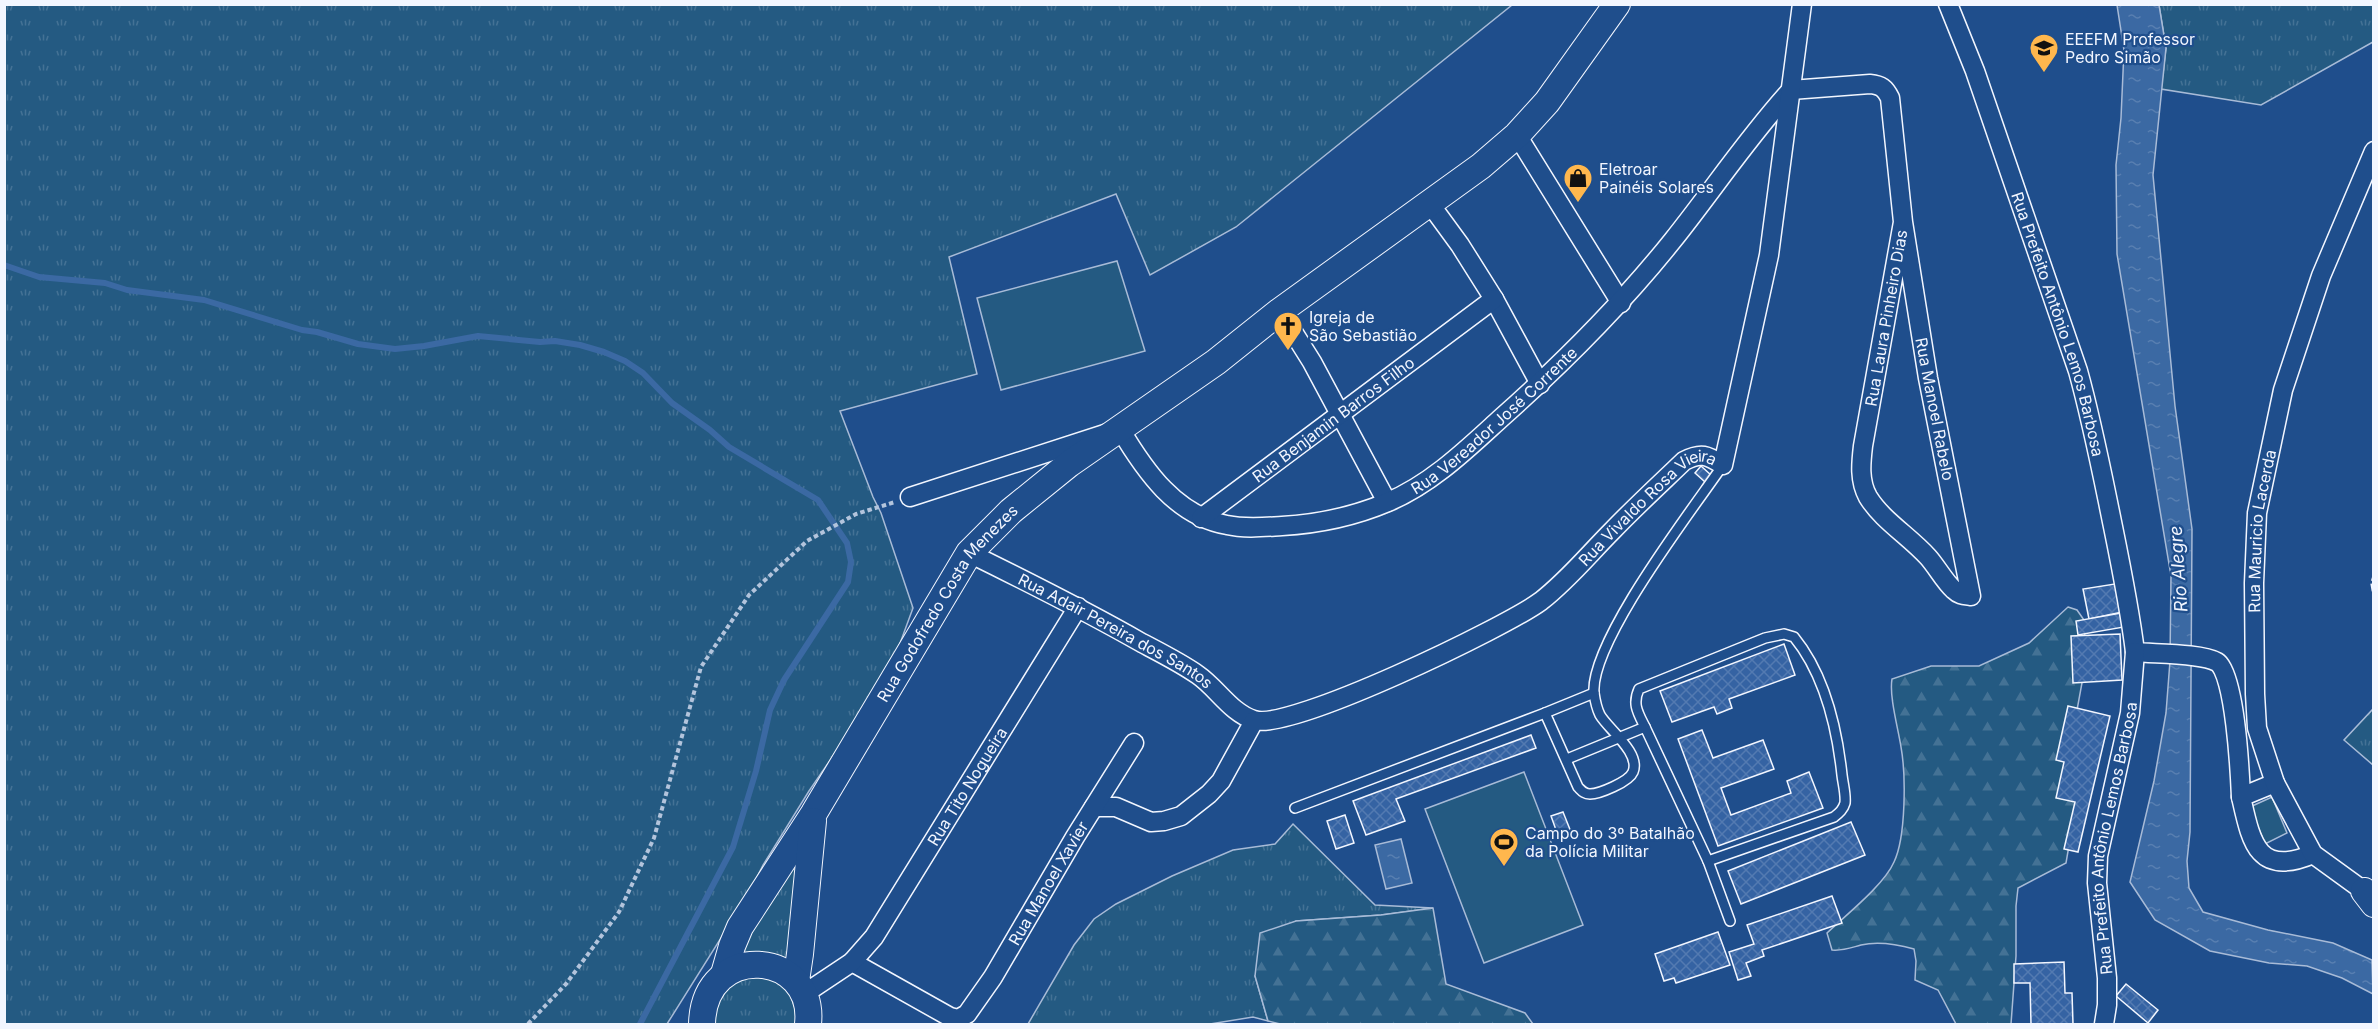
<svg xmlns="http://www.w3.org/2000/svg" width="2378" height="1029" font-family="Inter,sans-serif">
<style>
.grass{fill:url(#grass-tufts);stroke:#a8bbd7;stroke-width:1.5}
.forest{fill:url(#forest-firs);stroke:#a8bbd7;stroke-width:1.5}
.park{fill:#245a82;stroke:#a8bbd7;stroke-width:1.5}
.water{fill:url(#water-ripples);stroke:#a8bbd7;stroke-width:1.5}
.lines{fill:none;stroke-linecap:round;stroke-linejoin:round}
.stream{stroke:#3b69a3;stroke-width:6}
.building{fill:url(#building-cross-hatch);stroke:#f2f6ff;stroke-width:1.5}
.lane-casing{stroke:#f2f6ff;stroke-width:12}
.street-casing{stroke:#f2f6ff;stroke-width:21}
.secondary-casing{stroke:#f2f6ff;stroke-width:28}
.path{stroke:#b3c4dc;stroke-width:4;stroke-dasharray:4.5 3;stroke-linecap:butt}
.lane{stroke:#1f4e8c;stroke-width:9}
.street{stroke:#1f4e8c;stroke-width:18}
.secondary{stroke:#1f4e8c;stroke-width:26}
.fence{stroke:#f2f6ff;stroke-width:1.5;stroke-dasharray:8 3;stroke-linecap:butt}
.labels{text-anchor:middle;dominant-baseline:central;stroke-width:4.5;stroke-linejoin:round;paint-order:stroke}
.poi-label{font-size:16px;fill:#f2f6ff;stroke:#1f4e8c;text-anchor:start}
.street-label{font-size:16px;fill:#f2f6ff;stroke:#1f4e8c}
.water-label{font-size:18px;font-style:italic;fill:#f2f6ff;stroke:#1f4e8c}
</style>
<defs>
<pattern id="grass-tufts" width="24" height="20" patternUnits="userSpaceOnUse" patternTransform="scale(1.5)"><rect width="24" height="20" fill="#245a82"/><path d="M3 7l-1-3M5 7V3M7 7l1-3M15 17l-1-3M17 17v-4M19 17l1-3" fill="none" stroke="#447295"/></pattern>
<pattern id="forest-firs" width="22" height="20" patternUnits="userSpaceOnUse" patternTransform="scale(1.5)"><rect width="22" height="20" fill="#245a82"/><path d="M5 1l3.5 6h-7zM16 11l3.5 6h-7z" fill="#447295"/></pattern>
<pattern id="water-ripples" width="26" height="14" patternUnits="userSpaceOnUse" patternTransform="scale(1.5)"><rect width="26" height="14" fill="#3b69a3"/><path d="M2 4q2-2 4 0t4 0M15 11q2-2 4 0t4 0" fill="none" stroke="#587fb1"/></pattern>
<pattern id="building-cross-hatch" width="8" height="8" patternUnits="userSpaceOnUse" patternTransform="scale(1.5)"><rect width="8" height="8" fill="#3563a3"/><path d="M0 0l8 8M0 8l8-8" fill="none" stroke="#537ab1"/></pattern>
</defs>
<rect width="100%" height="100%" fill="#1f4e8c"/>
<g class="grass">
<path d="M5,5H1512L1236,227L1150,275L1116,194L949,257L977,374L840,411L873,497L881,513L913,608L888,676L809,791L763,865L748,895L667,1024H5Z"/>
<path d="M2159,5H2373V42L2261,105L2161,89L2166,48Z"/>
<path d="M2373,709V765L2344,740Z"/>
<path d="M1293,824L1375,905L1433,908L1381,915L1296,921L1255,976L1268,1021L1253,1017L1210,1024H1028L1074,945L1094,919L1116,904L1172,876L1233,850L1275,844Z"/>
<path d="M807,832L793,964L734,962Z"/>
<path d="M740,974L785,981L801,1024H711V1009Z"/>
</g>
<g class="forest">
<path d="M2068,607L2077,610L2084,620L2086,661L2077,710L2083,764L2066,863L2018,888L2016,906V956L2011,1024H1956L1938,990L1915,980L1916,961L1914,949C1896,944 1879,941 1861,945C1850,948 1843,951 1832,950L1827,933C1846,915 1884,885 1894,862C1906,837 1906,775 1901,747C1898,728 1889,696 1892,679L1931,666H1979L2029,643Z"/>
<path d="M1433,908L1446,984L1525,1013L1533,1024H1280L1268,1021L1255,976L1260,933L1296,921L1381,915Z"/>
</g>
<g class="park">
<path d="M1117,261L1145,351L1001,390L977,298Z"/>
<path d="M1524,772L1583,925L1484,963L1425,809Z"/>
<path d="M2272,797L2287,833L2265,844L2250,807Z"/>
</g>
<g class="water">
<path d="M2117,5H2159L2166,48L2153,175L2175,406L2192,529L2190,832L2187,861L2189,888L2203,912L2268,930L2333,943L2372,960L2373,994L2342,978L2307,966L2269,963L2210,951L2155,920L2130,882L2154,781L2166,713L2170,661L2171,576L2117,254L2116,165L2121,118L2124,50Z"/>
<path d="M1401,839L1412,883L1386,889L1375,845Z"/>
</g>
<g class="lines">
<path class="stream" d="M4,265L39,277L105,283L127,290L204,300L302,330L317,332L358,344L395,349L424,346L478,336L540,342L555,341L580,345L604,352L625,361L643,373L672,403L710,430L729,447L818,500L847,543L851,562L848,582L784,680L770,710L756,771L733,847L640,1024"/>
</g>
<g class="building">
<path d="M1701,466L1711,475L1705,482L1695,473Z"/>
<path d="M2121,583L2127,611L2089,619L2083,589Z"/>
<path d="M2121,613L2124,627L2078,635L2076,621Z"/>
<path d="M2120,634L2122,680L2073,683L2071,636Z"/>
<path d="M1784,644L1795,675L1729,699L1732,708L1717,714L1714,707L1672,722L1660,691Z"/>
<path d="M2068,706L2110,716L2078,852L2064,849L2075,802L2056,798L2064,762L2056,760Z"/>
<path d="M1702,730L1713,758L1763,740L1774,769L1721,788L1731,815L1791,793L1787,781L1809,772L1823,808L1718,846L1678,739Z"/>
<path d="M1531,735L1536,748L1396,799L1405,821L1366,835L1353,801Z"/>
<path d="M1563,812L1573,837L1560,841L1551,816Z"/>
<path d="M1345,815L1354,843L1336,849L1327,821Z"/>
<path d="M1851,822L1865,855L1741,904L1728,871Z"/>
<path d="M1832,896L1842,923L1762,950L1764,956L1746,963L1751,976L1738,980L1729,952L1754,944L1747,925Z"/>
<path d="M1718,932L1730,965L1676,983L1674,978L1664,981L1655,954Z"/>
<path d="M2064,962L2065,993H2072L2073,1024H2031L2030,983H2014V964Z"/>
<path d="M2126,984L2158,1010L2148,1023L2116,996Z"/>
</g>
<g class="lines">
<g class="lane-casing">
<g id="lane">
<path d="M1545,713L1594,693"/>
<path d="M1645,727C1638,713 1632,704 1639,689L1765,638L1784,634L1794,637C1825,675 1837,728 1842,775C1843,784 1846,794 1845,803C1843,810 1839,813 1834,817L1708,861"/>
<path d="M1567,759L1645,727L1708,861L1730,921"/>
<path d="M1295,808L1545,713L1578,787C1582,791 1584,794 1590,794C1599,794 1629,782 1633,772C1641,753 1608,729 1600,715C1597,709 1595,700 1594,693C1590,642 1692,510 1723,465"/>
</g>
</g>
<g class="street-casing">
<g id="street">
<path id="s1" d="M1948,4L1975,71L2078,371C2090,414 2099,458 2108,502C2118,552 2129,602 2135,652C2155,654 2201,653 2217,662C2235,672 2240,774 2241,797"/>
<path d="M1517,135L1621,303"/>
<path d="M1430,204L1460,245L1494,299L1540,384"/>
<path d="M1280,311L1312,362L1387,502"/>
<path id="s2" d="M910,497L1120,429C1145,471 1176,516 1227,525C1245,529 1264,527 1282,526C1317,524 1355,516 1388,502C1431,484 1466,450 1500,419C1562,364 1621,305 1673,240C1713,190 1748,137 1791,90L1870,84C1881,85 1885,88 1890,98L1903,222L1863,446C1861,463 1859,481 1868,497C1882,520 1909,536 1928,557C1937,567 1944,581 1954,590C1959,595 1964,595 1971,596L1928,378L1903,222"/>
<path id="s3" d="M1201,518L1494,299"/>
<path id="s4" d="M969,553C1028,582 1086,611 1142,643C1161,653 1181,663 1198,675C1217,688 1231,713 1254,720C1289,732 1506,627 1541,601C1568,580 1589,554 1612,531C1635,507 1660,484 1684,461C1701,452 1707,455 1723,465L1769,255L1802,4"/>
<path d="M2275,783L2241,797C2251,841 2257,878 2313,854"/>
<path d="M1094,807H1116L1151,822L1164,821L1181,816L1209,794L1221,781L1254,721"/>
<path id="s5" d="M2364,891L2313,854L2275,783L2257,728L2255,694L2254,583L2257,513L2283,390L2321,276L2374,151"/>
<path id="s6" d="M852,962L950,1017L958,1019L967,1014L993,977L1075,837L1134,743"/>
<path id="s7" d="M804,994L852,962L874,937L1078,607"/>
<path id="s8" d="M2104,1024L2107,1005V978L2097,883L2098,856L2130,713L2135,652"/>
</g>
</g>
<g class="secondary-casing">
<g id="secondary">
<path d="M2364,891L2374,904"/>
<path id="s9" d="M724,974L732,946L740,927L814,813L969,553L1011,511L1069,464L1216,362L1280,311L1481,166L1517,135L1547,102L1617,4"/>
<path d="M796,981L800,954L813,821"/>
<path d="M702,1024C704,940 816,950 808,1024"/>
</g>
</g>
<path class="path" d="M528,1024L566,984L619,912L654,838L701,667L749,595L807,541L856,514L895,502"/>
<use href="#lane" class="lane"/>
<use href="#street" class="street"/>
<use href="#secondary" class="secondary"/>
<path class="fence" d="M2374,573L2371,583L2374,601"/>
</g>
<defs>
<g id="school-pin" transform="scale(1.5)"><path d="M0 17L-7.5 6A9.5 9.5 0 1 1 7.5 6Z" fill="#ffb74d" stroke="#1f4e8c"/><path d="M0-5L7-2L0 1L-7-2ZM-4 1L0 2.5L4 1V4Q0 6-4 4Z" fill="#111"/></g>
<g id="shop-pin" transform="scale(1.5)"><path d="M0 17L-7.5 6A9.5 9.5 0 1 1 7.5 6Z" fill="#ffb74d" stroke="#1f4e8c"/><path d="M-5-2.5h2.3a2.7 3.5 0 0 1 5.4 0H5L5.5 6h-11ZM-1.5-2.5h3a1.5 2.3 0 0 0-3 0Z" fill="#111"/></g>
<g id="church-pin" transform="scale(1.5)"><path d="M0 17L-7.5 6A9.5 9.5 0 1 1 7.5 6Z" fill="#ffb74d" stroke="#1f4e8c"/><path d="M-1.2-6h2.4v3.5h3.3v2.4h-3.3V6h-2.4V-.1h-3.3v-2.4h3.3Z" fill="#111"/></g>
<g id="stadium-pin" transform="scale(1.5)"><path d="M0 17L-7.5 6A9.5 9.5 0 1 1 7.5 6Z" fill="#ffb74d" stroke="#1f4e8c"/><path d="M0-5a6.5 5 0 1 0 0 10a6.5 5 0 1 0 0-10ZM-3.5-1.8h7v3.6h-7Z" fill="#111"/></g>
</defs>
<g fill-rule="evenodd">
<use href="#school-pin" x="2044" y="48"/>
<use href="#shop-pin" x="1578" y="178"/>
<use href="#church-pin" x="1288" y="326"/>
<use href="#stadium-pin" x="1504" y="842"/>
</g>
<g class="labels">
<g class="poi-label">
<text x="2065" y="39">EEEFM Professor<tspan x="2065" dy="18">Pedro Simão</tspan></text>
<text x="1599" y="169">Eletroar<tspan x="1599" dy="18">Painéis Solares</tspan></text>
<text x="1309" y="317">Igreja de<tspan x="1309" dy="18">São Sebastião</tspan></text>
<text x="1525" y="833">Campo do 3º Batalhão<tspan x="1525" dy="18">da Polícia Militar</tspan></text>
</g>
<g class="street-label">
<text transform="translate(1886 318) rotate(-80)">Rua Laura Pinheiro Dias</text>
<text stroke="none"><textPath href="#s1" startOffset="339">Rua Prefeito Antônio Lemos Barbosa</textPath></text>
<text transform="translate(1935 409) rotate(79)">Rua Manoel Rabelo</text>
<text stroke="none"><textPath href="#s2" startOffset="668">Rua Vereador José Corrente</textPath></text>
<text stroke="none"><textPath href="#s3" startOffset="165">Rua Benjamin Barros Filho</textPath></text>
<text stroke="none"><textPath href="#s4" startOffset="790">Rua Vivaldo Rosa Vieira</textPath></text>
<text stroke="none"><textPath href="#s5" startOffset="399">Rua Mauricio Lacerda</textPath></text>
<text stroke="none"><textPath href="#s9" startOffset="435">Rua Godofredo Costa Menezes</textPath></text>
<text stroke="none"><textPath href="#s4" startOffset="166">Rua Adair Pereira dos Santos</textPath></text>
<text stroke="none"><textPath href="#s7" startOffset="268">Rua Tito Nogueira</textPath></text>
<text stroke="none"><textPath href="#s8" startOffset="188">Rua Prefeito Antônio Lemos Barbosa</textPath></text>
<text stroke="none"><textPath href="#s6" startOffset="285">Rua Manoel Xavier</textPath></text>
</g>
<g class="water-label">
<text transform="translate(2178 569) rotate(-94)">Rio Alegre</text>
</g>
</g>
<rect width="2378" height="1029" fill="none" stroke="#f2f6ff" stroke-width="12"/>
</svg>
